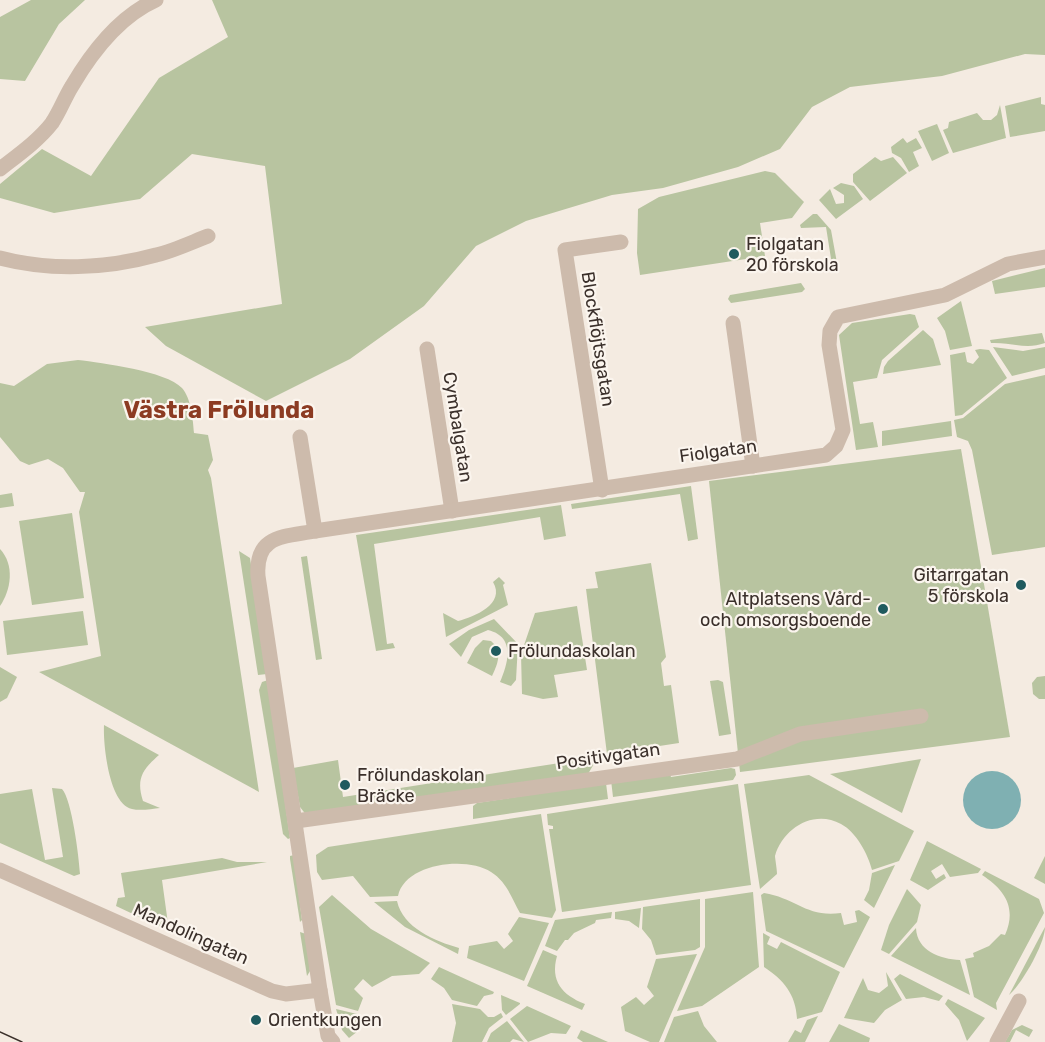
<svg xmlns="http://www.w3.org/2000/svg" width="1045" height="1042" font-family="Rubik,sans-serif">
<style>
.green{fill:#b8c4a0}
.water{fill:#7fb0b2}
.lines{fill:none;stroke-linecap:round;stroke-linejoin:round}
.street{stroke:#cdbbac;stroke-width:15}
.tram{stroke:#3b302b;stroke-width:1.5}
.poi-dot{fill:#1f5a5e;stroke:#fbf5ee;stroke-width:2}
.labels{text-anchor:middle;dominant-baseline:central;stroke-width:4.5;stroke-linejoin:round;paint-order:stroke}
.poi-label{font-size:18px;fill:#3b302b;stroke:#fbf5ee;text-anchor:start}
.street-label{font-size:18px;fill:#3b302b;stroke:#fbf5ee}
.district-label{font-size:24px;font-weight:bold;fill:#8c3b22;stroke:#fbf5ee}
</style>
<rect width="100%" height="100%" fill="#f4ebe1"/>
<g class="green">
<path d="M31,0H85L59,24L25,81L0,79V17Z"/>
<path d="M212,0H1045V55L1025,54L942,76L850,87L812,107L780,149L738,167L663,188L612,195L526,221L476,246L424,306L350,359L266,401L166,346L145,327L282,304L265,166L192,154L140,199L54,213L0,198V184L42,149L91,176L159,78L228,37Z"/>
<path d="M1041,97V104L1045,105V131L1010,137L1005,106Z"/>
<path d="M1000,105L1006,138L953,153L943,130L948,128L949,122L977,113L983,120H991L997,115Z"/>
<path d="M937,124L949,153L932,161L918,131Z"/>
<path d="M903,138L907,143L916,138L922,148L913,152L919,166L909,172L901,158L892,153L891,147Z"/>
<path d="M875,157L881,161L893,157L907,173L870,201L853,182V174Z"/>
<path d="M765,171L775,173L804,202L792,218L760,223L765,256L640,275L637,253L638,209L659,197Z"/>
<path d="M841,183L854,186L863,199L836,219L819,200L830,189L836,204L844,203V195L833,188Z"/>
<path d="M813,214H817L831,230L837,263L823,270L821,268L832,265L826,227L801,228L800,225Z"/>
<path d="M1045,268V287L995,294L992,281Z"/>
<path d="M801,283L805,289L802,292L731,303L728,299L730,295Z"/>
<path d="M961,301L972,346L950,350L945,331L937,318Z"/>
<path d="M910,314L915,315L919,327L882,360L877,378L853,382L860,424L873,422L878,447L856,450L839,335L852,323Z"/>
<path d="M923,330L933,339L941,365L883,374L884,367L888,361Z"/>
<path d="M1042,333L1045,343C1026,350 1010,342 991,343L990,340Z"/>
<path d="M993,347L1023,351L1045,347V368L1012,376Z"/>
<path d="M980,349L989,350L1007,378L962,415L955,416L950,355L965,352L967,362L973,364L979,357L975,350Z"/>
<path d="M78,360C102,363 166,371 182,388C191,398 193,419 194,433L208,435L213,460L208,470L211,478L259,792L39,672L101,656L79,512L85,492H80L63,468L48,459L29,465L20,461L0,437V383L14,386L47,364Z"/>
<path d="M1045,375V547L992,555L972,450L968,441L957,437L954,420L963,418L1005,384Z"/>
<path d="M951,421L952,436L882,446V431Z"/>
<path d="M961,449L1010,737L740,772L709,481Z"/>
<path d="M691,486L698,539L688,541L680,494L572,509L571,504Z"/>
<path d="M12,493L14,506L0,508V495Z"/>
<path d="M561,505L566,536L544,540L540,517L374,544L387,644L393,643L395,648L376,651L356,535Z"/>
<path d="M72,513L84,598L32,605L19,521Z"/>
<path d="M0,549C15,565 11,590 0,606Z"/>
<path d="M239,551L250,558L267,674L258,675Z"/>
<path d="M307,556L322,659L316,660L301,557Z"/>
<path d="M651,563L666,657L661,663L664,686L671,685L679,743L607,754L586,589L598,588L595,572Z"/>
<path d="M499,577L505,583L503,585L508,605L446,637L443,613L458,621C474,617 506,604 493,582Z"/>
<path d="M577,606L587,670L554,675L558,697L543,699L522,694L521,654L535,613Z"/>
<path d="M83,611L88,645L7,655L3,621Z"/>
<path d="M494,619L518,644L516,680L511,686L500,682C508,663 516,637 488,630L472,637L461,657L449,644L469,630Z"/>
<path d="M483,640L491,641C503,651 498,663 492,676L467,663L475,648Z"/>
<path d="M0,667L17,677L7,698L0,702Z"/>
<path d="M1045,676V699H1039L1033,694L1032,683L1037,677Z"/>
<path d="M268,680L290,838L288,839L283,834L259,690L262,682Z"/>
<path d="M718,680L723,682L731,734L719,736L710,681Z"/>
<path d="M104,725L159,755C142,770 136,779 143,801L160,808C152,809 140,811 132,809C109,804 103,745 104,725Z"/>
<path d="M598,757L588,774L307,816L300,807L293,768L338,760L343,797Z"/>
<path d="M921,759L902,813L830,774Z"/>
<path d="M731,768L735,769L736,775L733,780L613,797L611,780L670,774L671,777Z"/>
<path d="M809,775L914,831L899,861L872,870C868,854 856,832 841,824C814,809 783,828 775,856C775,858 777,869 777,874L760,889L744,784Z"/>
<path d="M606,783L608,799L473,819V806L477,803Z"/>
<path d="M738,784L751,885L562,912L549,829H553V826L548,825L547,814Z"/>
<path d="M52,788L62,789C72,800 79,857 80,874L74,876L0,843V794L32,789L45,860L63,857Z"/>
<path d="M541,814L556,910L552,918L520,913C512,899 507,882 491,872C467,856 405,863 398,896L370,897L353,876L322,880L317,872L316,855L328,847Z"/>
<path d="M927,841L981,869L978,873L950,877L942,864L931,871L936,879L944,874L946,878L928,890L910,880Z"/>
<path d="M294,855L302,920L300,922L290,859V856Z"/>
<path d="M1045,856V884L1034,878Z"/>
<path d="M222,858L237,862H267L162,880L169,931L116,906L118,898L125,897L121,873Z"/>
<path d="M895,865L874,908L864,900L869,890L872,873Z"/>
<path d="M985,871L1039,899L1044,913L996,1003L997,1010L974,997L966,962L965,959L974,957L973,953L989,946L1001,934L1005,935C1017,908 1005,890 982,875Z"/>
<path d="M907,889L921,905L917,922L889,954L881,950L889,925Z"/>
<path d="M753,892L759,967L702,1006L677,1011L705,947V899Z"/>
<path d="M764,893C796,898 807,918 841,913L844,925L857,922L855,911L859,910L870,917L844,968L766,931L761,895Z"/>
<path d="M332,895L371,929L430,963L419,974L392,976L372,987L363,979L354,989L363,998L358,1011L336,1005L319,907Z"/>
<path d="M700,899V947L695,950L656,955L651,940L642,929L643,907Z"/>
<path d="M397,901C403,928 435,941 459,948L458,954L405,927L374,902Z"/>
<path d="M641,908L639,928L629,921L615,919V912Z"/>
<path d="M612,912L611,918L596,920L595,923L574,933L568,940H565L557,951L545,946L555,920Z"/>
<path d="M519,917L549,923L524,981L467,958L469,946L497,941L504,949L513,941L508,934Z"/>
<path d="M1045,927C1045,944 1021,985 1009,995Z"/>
<path d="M916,928C917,951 940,959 960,960L970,995L891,956Z"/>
<path d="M300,932L306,934L310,971L307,976Z"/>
<path d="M763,933L770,937L767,944L777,949L781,942L840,972L822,1012L797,1019C796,995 784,980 764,967Z"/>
<path d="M543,950L557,956C550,981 562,995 585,1004L582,1010L527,986Z"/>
<path d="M697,954L659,1042H650L625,1031L621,1007L636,997L644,1005L654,996L647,987L656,959Z"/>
<path d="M439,967L494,992L493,994L484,996L477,1006L452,1000L444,988L431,979Z"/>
<path d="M886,972L902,1000L885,1010L874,1023L844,1018L863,978L868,990L879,993L888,986Z"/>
<path d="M900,974L943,996L939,1001L924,997L906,999L894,979Z"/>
<path d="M501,995L520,1003V1004L506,1015L502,1010Z"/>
<path d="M948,999L985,1018L967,1041L959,1020L945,1004Z"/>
<path d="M452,1004L480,1009L488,1017H494L501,1013L503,1017L489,1028L482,1042H452L456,1023Z"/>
<path d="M527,1006L571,1026L566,1034L551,1033L528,1042L510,1019Z"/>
<path d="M336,1009L357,1014L358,1031L349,1038L342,1030Z"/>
<path d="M698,1011L704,1026L717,1042H664L674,1017Z"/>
<path d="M818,1016L805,1042H788L795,1030L801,1033L807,1020Z"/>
<path d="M507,1021L524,1042L513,1039L510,1042H487L491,1033Z"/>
<path d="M839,1024L870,1038L869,1042H829Z"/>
<path d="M1022,1025L1033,1030L1029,1037L1016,1030L1010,1042H1005L1012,1030Z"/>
<path d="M581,1030L608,1042H583L577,1038Z"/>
</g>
<circle class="water" cx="992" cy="800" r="29"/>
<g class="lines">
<g class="street">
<path d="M0,169C18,155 38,141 52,123C60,111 65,97 72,86C92,52 120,16 156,0"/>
<path d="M0,258C49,271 106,269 156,255C173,251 190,243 208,236"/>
<path d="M733,323L753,466"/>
<path d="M427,349L452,511"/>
<path d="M300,437L315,531"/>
<path d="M602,490L565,250L621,242"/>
<path d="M296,821L737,759L800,734L921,716"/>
<path d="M0,870L272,991L286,994L320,990L328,1036L333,1042"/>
<path d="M320,990L258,576C255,535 283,537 315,531L826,455L836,446L843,430L829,345L830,331L838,317L945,295L1008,264L1045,257"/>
<path d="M997,1042L1019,1001"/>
</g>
<path class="tram" d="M0,1032L22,1042"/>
</g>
<g class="poi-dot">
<circle cx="734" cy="254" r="6"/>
<circle cx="1021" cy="585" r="6"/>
<circle cx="883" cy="609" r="6"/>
<circle cx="496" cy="651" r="6"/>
<circle cx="345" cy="785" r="6"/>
<circle cx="256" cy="1020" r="6"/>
</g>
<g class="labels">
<g class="poi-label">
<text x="746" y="244">Fiolgatan<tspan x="746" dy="21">20 förskola</tspan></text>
<text x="1009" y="575" text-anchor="end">Gitarrgatan<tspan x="1009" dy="21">5 förskola</tspan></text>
<text x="871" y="599" text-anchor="end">Altplatsens Vård-<tspan x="871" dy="21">och omsorgsboende</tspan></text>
<text x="508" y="651">Frölundaskolan</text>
<text x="357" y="775">Frölundaskolan<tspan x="357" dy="21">Bräcke</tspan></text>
<text x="268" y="1020">Orientkungen</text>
</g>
<g class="street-label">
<text transform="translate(598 339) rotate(81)">Blockflöjtsgatan</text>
<text transform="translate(458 427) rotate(81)">Cymbalgatan</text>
<text transform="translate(718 451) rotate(-8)">Fiolgatan</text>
<text transform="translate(608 756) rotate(-8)">Positivgatan</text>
<text transform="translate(191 934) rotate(24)">Mandolingatan</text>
</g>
<g class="district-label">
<text x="219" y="410">Västra Frölunda</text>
</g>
</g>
</svg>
